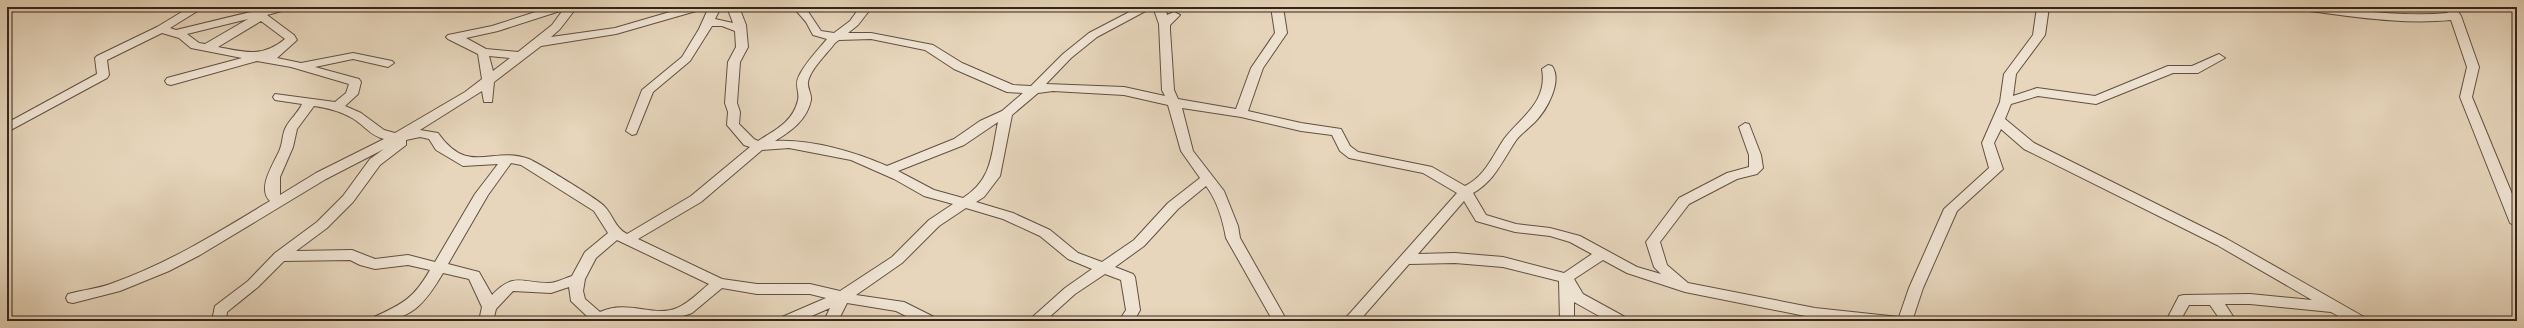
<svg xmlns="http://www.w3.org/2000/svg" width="2524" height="328" font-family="'IM FELL Great Primer',serif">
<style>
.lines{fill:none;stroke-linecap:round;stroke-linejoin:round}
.minor-casing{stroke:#625042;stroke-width:2}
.minor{fill:#efe4d3;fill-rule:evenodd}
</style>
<rect width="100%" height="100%" fill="#e7d6bc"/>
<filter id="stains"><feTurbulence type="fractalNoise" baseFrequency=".005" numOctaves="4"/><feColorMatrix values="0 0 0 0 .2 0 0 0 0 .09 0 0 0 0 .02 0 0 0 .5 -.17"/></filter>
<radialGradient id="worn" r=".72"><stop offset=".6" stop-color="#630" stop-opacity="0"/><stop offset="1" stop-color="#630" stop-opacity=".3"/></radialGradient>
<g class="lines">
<g class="minor-casing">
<g id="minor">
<path d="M190,7H204L170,28L176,30L271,7H291L289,9L267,15L294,35L297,40L277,58L301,63L353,53L392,61L394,63L388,67L353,59L315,67L359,79L361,82L358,94L345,106L361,113L384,130L395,133L465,92L482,79L478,54L448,39L446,37L448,35L492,26L551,7H577L560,29L551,37L615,28L687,7H705L703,9L616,34L541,46L494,82L492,102H484L482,91L420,130L438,133C469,177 492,145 529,159C538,163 598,199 604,206C613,215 615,228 627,234L691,196L750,147L744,145L727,125L728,112L725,103L728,62L736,47L735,31L722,26H712L690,61L653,92L636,134L632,135L626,131L642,90L682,57L699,29L709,7H721L715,19L733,23L727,7H739L746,25L748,47L740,62L737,103L740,112L739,124L754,139L758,141C775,130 793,122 798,100C800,92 794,85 799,76C805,63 818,50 827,39L813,35L806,22L793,7H805L821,31L834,33L850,21L860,7H872L858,25L848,33H871L933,45L962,63L1013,85L1031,86L1063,54L1089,33L1139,7H1165L1167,15L1174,12L1180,15L1170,25V30L1174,90L1178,99L1236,109L1251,68L1275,33L1271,7H1283L1287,33L1263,68L1248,111L1301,123L1341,129L1350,146L1358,152L1432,167L1465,186C1485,176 1492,157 1504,139C1521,117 1548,102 1542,69L1548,65L1552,66C1563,82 1546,111 1535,122C1529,128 1522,133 1517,139C1503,159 1495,181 1473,193L1486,215L1516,224L1550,228L1580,236L1637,267L1661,274L1654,267L1646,242L1679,198L1727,173L1749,167V155L1739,127L1745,123L1749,124L1761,155L1763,168L1757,174L1737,179L1689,204L1660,242L1667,265L1688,283L1815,308L1899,317L1909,288L1944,209L1989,168L1982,143L2000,102L2004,74L2033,35L2037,7H2049L2045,35L2016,74L2013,96L2037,88L2095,96L2168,66H2192L2219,54L2225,58L2198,73H2173L2096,104L2038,96L2011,104L2005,119L2034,143L2227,239L2364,317L2366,321H2347L2331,312L2250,304H2225L2236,321H2221L2210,305H2189L2180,321H2166L2179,296L2184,295L2250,294L2312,300L2217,245L2024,149L2001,129L1994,143L2003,169L1957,211L1923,288L1912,321H1844L1815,318L1685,292L1627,273L1603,260L1574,279L1583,294L1625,317L1627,321H1608L1574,302V321H1560L1559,281L1503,267L1455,263L1409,264L1359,321H1343L1457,193L1423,173L1349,158L1340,151L1332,135L1301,131L1241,117L1182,108L1193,151L1224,191L1238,226L1240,238L1287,321H1273L1226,238C1223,221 1217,200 1206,186L1178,209L1144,246L1115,267L1133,274L1135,277L1140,310L1134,321H1119L1126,310L1121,280L1105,274L1075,294L1045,321H1028L1065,288L1092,269L1068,259L1040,236L1003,219L966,208L939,226L902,263L856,295L904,302L934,317L936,321H916L896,311L847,303L838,321H824L830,308L800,321H780L782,317L826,298L810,294H757L722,288L692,313L671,320L630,317H619L608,321H589L590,319L571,301L569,287L551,293L513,291L496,309L493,321H479L482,307L469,279L443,273C424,305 411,321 372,321L374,317C403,304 414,298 430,270L408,265L375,269L360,265L350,260L284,261L258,287L227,312L226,321H212L215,306L248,281L275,253L317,222L343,196L370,159L384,149L326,179L200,255L169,271L120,291L73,303L68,302L66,298L68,294C82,290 98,289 113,283C169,263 219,232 270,201C256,188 275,162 280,149C283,142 282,134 286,127C290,119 298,113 302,104L275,100L273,97L275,94L335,102L346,93L349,84L291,67L257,61L171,85L167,84L165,81L167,78L242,58L191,48L179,38L162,33L107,60L109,75L107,78L7,132V123L97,74L95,58L97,56L157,27ZM1153,7L1159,24L1162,90L1165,96L1124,87L1046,84L1071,58L1097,37ZM563,10L552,25L518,52L486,49L466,38L498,31ZM248,19L205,44L199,43L187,34ZM261,21L285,39C262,58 245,52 218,47ZM871,39L925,50L954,69L1007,92L1023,93L1002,111L980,121L954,139L887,166C855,152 811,139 775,141C791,131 807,120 811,100C812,94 807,88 808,82C811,68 827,54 835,43L839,40ZM489,56L510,58L493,71ZM1053,91L1124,95L1168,105L1181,151L1200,178L1168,203L1134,240L1102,262L1078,253L1050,230L1013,213L976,202L984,197L1000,176L1012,115L1038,93ZM314,106C328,108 340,111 352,118C364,125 371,136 384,139L316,173L280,195V177L293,147L297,129ZM998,122C991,154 993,179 963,198L934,190L898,171L964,145ZM420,137L429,139L436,150L463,166L498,164L475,194L435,262L408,255L375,259L352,250L296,251L327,228L353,202L380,165L406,145V140ZM789,148L851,160L894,179L924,196L953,204L929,220L892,257L840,291L810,284H757L722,279L638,239L701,202L762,150ZM511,163L521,165L594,211L608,233L585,252L572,276C565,278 556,283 549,283C521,283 514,272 492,295L479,272L448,264L488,195ZM1464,201L1476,221L1515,232L1550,236L1570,242L1592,254L1564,273L1503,257L1455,253L1418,254ZM617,240L709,284C699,292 689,303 677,308C654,318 628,299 600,312L585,299L583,291L585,279L596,258Z"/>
<path d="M2295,7C2346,7 2397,18 2448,13L2443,7H2455L2461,16L2479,67L2472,97L2517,206V227L2510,223L2460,97L2467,67L2451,20C2400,25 2351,16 2301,10Z"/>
</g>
</g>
<use href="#minor" class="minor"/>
</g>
<rect width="2524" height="328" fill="none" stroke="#e7d6bc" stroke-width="24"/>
<rect x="8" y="8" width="2508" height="312" fill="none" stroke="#36241a" stroke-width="2"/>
<rect x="12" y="12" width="2500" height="304" fill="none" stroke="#36241a"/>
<rect width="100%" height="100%" filter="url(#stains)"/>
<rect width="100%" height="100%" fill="url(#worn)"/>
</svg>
